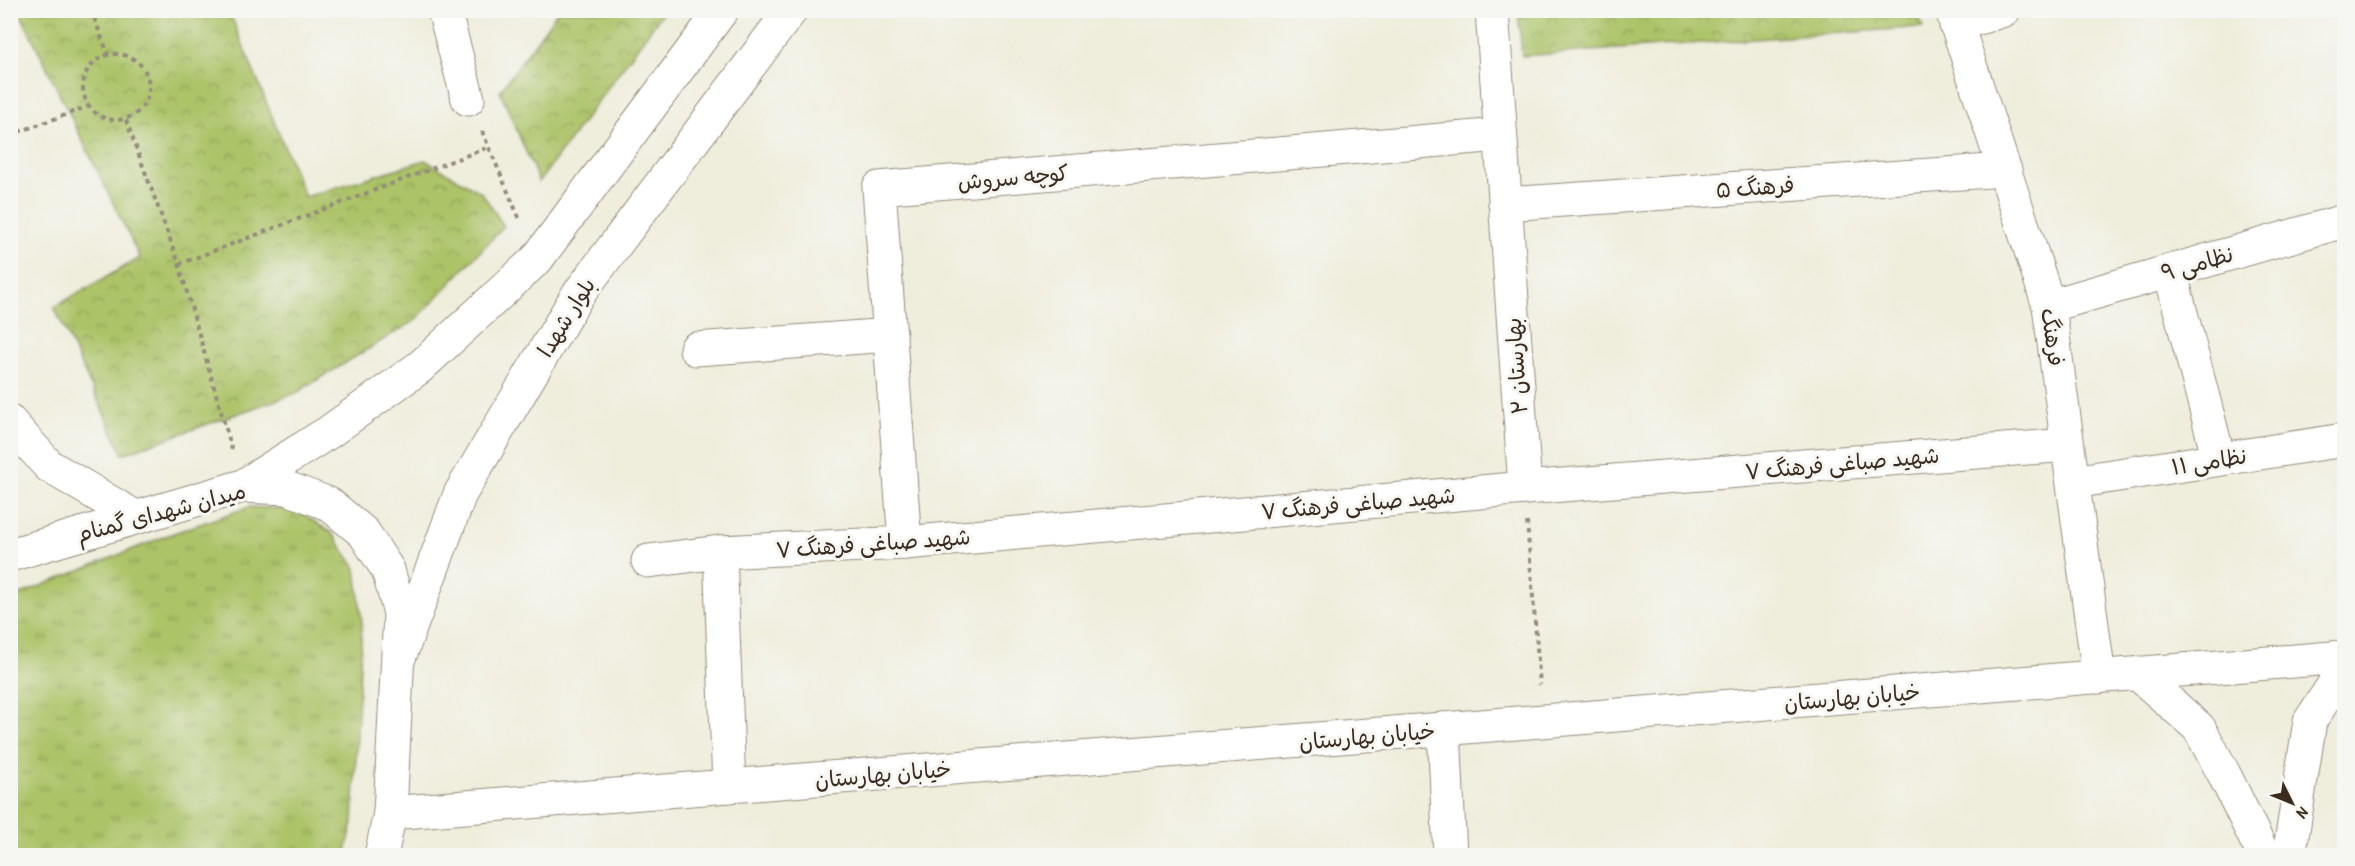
<svg xmlns="http://www.w3.org/2000/svg" width="2355" height="866" font-family="'Patrick Hand','Playpen Sans Arabic',sans-serif">
<style>
.grass{fill:url(#grass-tufts);stroke:#747643;stroke-width:1.5}
.park{fill:url(#park-crowns);stroke:#747643;stroke-width:1.5}
.lines{fill:none;stroke-linecap:round;stroke-linejoin:round}
.street-casing{stroke:#958c7c;stroke-width:35}
.secondary-casing{stroke:#958c7c;stroke-width:35}
.path{stroke:#958c7c;stroke-width:4;stroke-dasharray:4.5 4.5;stroke-linecap:butt}
.street{stroke:#fff;stroke-width:33}
.secondary{stroke:#fff;stroke-width:33}
.labels{text-anchor:middle;dominant-baseline:central;stroke-width:6;stroke-linejoin:round;paint-order:stroke}
.street-label{font-size:22px;fill:#3b2a1e;stroke:#f6f6f2}
</style>
<defs>
<pattern id="grass-tufts" width="24" height="20" patternUnits="userSpaceOnUse" patternTransform="scale(1.5)"><rect width="24" height="20" fill="#acc368"/><path d="M3 7l-1-3M5 7V3M7 7l1-3M15 17l-1-3M17 17v-4M19 17l1-3" fill="none" stroke="#8d9f55"/></pattern>
<pattern id="park-crowns" width="20" height="18" patternUnits="userSpaceOnUse" patternTransform="scale(1.5)"><rect width="20" height="18" fill="#acc368"/><path d="M2 6a3 3 0 1 1 6 0M12 15a3 3 0 1 1 6 0" fill="none" stroke="#8d9f55"/></pattern>
</defs>
<rect width="100%" height="100%" fill="#f6f6f2"/>
<filter id="ink" filterUnits="userSpaceOnUse"><feTurbulence type="fractalNoise" baseFrequency=".0167" numOctaves="2"/><feDisplacementMap in="SourceGraphic" scale="12" xChannelSelector="R" yChannelSelector="G"/><feConvolveMatrix kernelMatrix="1 2 1 2 8 2 1 2 1" color-interpolation-filters="sRGB"/></filter>
<filter id="wash" filterUnits="userSpaceOnUse"><feTurbulence type="fractalNoise" baseFrequency=".008" numOctaves="4" result="noise"/><feDisplacementMap in="SourceGraphic" scale="24" xChannelSelector="R" yChannelSelector="G"/><feGaussianBlur stdDeviation="1.35" result="paint"/><feColorMatrix in="noise" values="0 0 0 0 0 0 0 0 0 0 0 0 0 0 0 0 0 1.4 0 .05"/><feComposite in="paint" operator="in"/></filter>
<g filter="url(#wash)">
<rect width="100%" height="100%" fill="#efeddb"/>
<path class="grass" d="M249,507L295,509L332,533L356,568L362,623L353,823L345,855H11V598L171,534Z"/>
<g class="park">
<path d="M1916,10L1923,27L1522,56L1518,11Z"/>
<path d="M19,11H229L305,197L425,160L482,193L504,226L416,320L296,393L123,454L54,307L140,258Z"/>
<path d="M558,11H664L539,182L500,91Z"/>
</g>
</g>
<g filter="url(#ink)">
<g class="lines">
<g class="street-casing">
<g id="street">
<path d="M444,10L468,99"/>
<path d="M1492,10L1525,488"/>
<path d="M1952,10L2049,306L2099,677"/>
<path d="M1956,25L2004,10"/>
<path d="M1505,204L2005,170"/>
<path d="M2170,271L2219,459"/>
<path d="M2049,306L2344,221"/>
<path d="M696,349L890,335"/>
<path d="M2073,482L2344,440"/>
<path d="M905,543L879,188L1500,135"/>
<path d="M720,552L729,786"/>
<path d="M648,561L720,552L905,543L1525,488L2067,445"/>
<path d="M2138,674L2199,728L2224,774L2264,856"/>
<path d="M1444,729L1450,856"/>
<path d="M390,813L2344,657"/>
<path d="M2289,856L2310,721L2344,669"/>
</g>
</g>
<g class="secondary-casing">
<g id="secondary">
<path d="M10,422L49,466L135,517"/>
<path d="M243,486L329,432L420,367L537,259L722,10"/>
<path d="M10,555L243,486L287,488L329,504L364,533L388,570L400,613L390,813L381,856"/>
<path d="M399,658L460,494L577,296L791,10"/>
</g>
</g>
<g class="path">
<path d="M91,10L108,54"/>
<circle cx="116" cy="87" r="33"/>
<path d="M126,120L179,264L232,450"/>
<path d="M482,131L520,220"/>
<path d="M10,135L87,107"/>
<path d="M179,264L489,147"/>
<path d="M1527,522L1540,685"/>
</g>
<use href="#street" class="street"/>
<use href="#secondary" class="secondary"/>
</g>
</g>
<g class="labels">
<g class="street-label">
<text transform="translate(1013 177) rotate(-5)">کوچه سروش</text>
<text transform="translate(1755 187) rotate(-4)">فرهنگ ۵</text>
<text transform="translate(2197 263) rotate(-16)">نظامی ۹</text>
<text transform="translate(566 317) rotate(-58)">بلوار شهدا</text>
<text transform="translate(2053 337) rotate(82)">فرهنگ</text>
<text transform="translate(1516 366) rotate(-94)">بهارستان ۲</text>
<text transform="translate(2209 461) rotate(-9)">نظامی ۱۱</text>
<text transform="translate(1842 463) rotate(-5)">شهید صباغی فرهنگ ۷</text>
<text transform="translate(1358 503) rotate(-5)">شهید صباغی فرهنگ ۷</text>
<text transform="translate(161 512) rotate(-15)">میدان شهدای گمنام</text>
<text transform="translate(873 543) rotate(-4)">شهید صباغی فرهنگ ۷</text>
<text transform="translate(1852 697) rotate(-5)">خیابان بهارستان</text>
<text transform="translate(1367 736) rotate(-5)">خیابان بهارستان</text>
<text transform="translate(883 774) rotate(-5)">خیابان بهارستان</text>
</g>
</g>
<rect width="2355" height="866" fill="none" stroke="#f6f6f2" stroke-width="36"/>
<g transform="translate(2292 803) rotate(133)" stroke="#f6f6f2" stroke-width="4.5" paint-order="stroke">
<path d="M0-4.5L10 22L0 15L-10 22Z" fill="#3b2a1e"/>
<text y="-9" font-size="16" font-weight="bold" text-anchor="middle" fill="#3b2a1e">N</text>
</g>
</svg>
